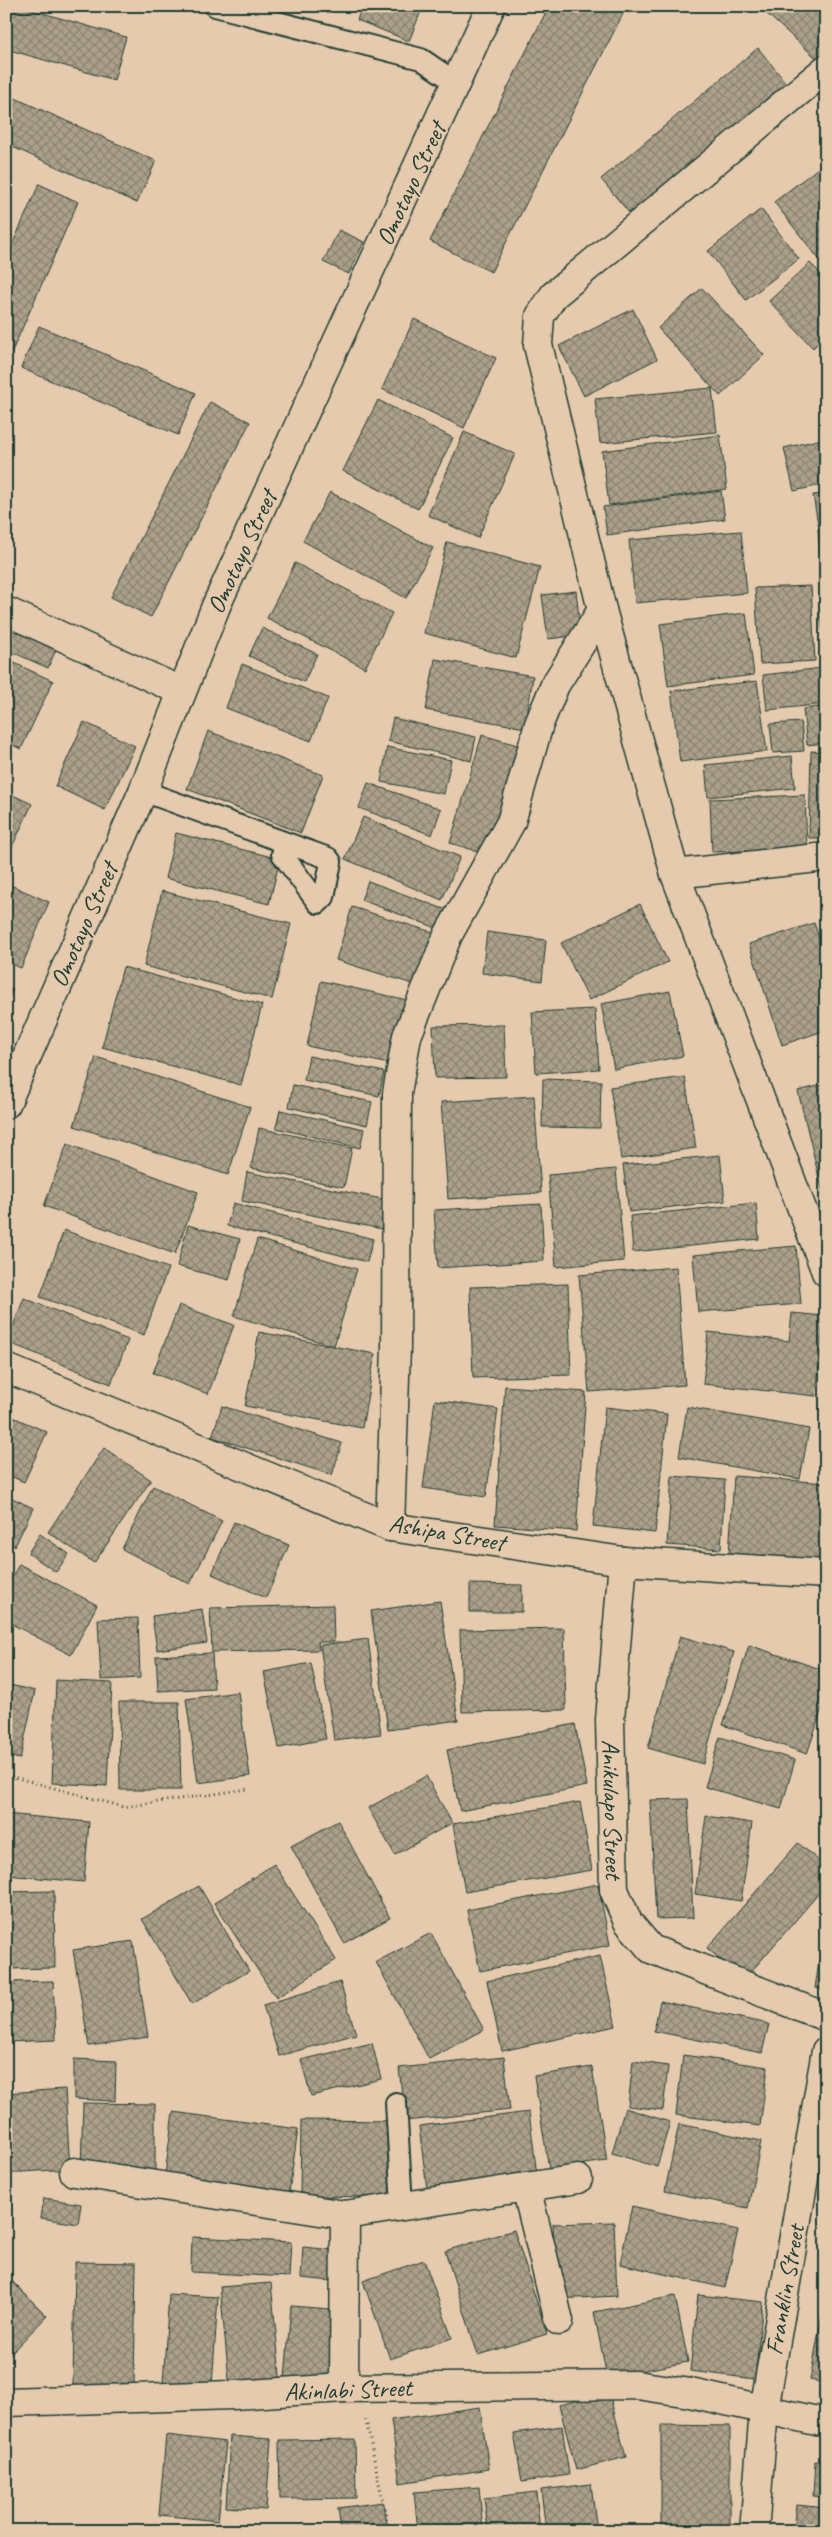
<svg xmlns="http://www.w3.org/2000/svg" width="832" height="2537" font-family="Caveat,sans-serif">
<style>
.building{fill:url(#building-cross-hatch);stroke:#1f3d34}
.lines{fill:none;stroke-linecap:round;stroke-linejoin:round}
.service-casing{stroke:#1f3d34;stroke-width:24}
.minor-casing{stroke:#1f3d34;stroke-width:31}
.tertiary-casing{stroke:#1f3d34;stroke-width:31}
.path{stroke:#1f3d34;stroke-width:3;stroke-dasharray:1 4;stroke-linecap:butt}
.service{stroke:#e6caad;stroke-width:20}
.minor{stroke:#e6caad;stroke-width:28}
.tertiary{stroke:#e6caad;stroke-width:28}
.labels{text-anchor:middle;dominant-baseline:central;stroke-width:4;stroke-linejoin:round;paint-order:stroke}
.street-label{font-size:25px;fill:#1f3d34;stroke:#e6caad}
</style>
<defs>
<pattern id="building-cross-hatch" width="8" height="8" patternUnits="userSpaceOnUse" patternTransform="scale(1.25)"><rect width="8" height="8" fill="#aca08a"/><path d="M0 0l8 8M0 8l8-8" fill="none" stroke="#8b8472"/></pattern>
</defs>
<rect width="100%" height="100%" fill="#e6caad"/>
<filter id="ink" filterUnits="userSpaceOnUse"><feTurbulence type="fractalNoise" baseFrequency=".02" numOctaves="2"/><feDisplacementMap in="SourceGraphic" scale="10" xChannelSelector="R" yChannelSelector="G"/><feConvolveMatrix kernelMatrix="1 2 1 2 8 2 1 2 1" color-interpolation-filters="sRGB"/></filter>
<g filter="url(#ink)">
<g class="building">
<path d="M6,6H18L126,37L114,80L6,49Z"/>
<path d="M362,6H423L409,41L357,20Z"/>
<path d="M549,6H627L491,272L430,241Z"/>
<path d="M758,6H826V61L823,64Z"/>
<path d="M758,48L787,84L630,214L601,179Z"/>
<path d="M6,94L156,161L137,203L6,144Z"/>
<path d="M826,162V268L774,202Z"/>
<path d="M39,184L78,202L6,365V259Z"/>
<path d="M761,209L799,259L746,300L708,251Z"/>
<path d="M339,230L364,242L349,274L323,262Z"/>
<path d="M810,263L826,279V335L813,348L769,301Z"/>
<path d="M702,288L764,355L720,396L658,328Z"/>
<path d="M633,309L657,359L584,396L559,346Z"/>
<path d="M414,319L496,358L464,428L382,389Z"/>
<path d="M39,326L196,393L178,435L21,368Z"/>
<path d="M826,381V396L819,386Z"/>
<path d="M712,388L717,432L600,443L595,399Z"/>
<path d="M378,400L453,438L418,509L343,471Z"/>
<path d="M210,402L250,422L151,617L111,597Z"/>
<path d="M464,432L515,454L478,538L428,515Z"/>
<path d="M720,435L727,489L609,505L602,451Z"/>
<path d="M826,438V484L794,491L784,448Z"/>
<path d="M721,491L725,519L607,535L603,507Z"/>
<path d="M330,492L433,548L406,598L303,541Z"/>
<path d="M826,494V523L818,524L813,495Z"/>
<path d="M818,529H826V581H822Z"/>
<path d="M741,531L747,593L635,603L629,540Z"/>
<path d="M447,542L540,567L516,658L424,633Z"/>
<path d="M295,563L392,613L365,668L267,618Z"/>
<path d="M811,586L815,661L760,664L755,588Z"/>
<path d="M576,591L581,635L548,639L542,595Z"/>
<path d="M746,613L754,675L668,686L660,624Z"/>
<path d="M826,613V655L820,614Z"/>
<path d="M6,625L57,647L48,668L12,652L6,664Z"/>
<path d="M262,628L317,654L304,682L249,656Z"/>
<path d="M435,659L533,676L525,728L426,710Z"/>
<path d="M10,661L53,681L21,749L6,742V670Z"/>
<path d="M242,664L328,698L311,741L226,708Z"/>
<path d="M822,668L826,704L767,710L763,675Z"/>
<path d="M757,681L767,751L680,762L671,691Z"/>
<path d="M826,706V743L807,745L803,709Z"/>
<path d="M393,718L476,737L471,761L388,741Z"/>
<path d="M84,722L135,746L105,810L55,786Z"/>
<path d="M801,722L804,751L773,753L770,724Z"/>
<path d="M208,731L323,775L301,833L187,789Z"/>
<path d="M482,735L521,746L490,855L450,843Z"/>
<path d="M387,747L451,760L444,794L381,782Z"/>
<path d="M811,751L826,752V838H809Z"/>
<path d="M792,756L795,788L708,797L705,765Z"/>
<path d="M368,783L441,809L432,835L359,808Z"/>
<path d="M6,792L32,804L6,860Z"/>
<path d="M805,795L807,849L712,852L710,799Z"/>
<path d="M363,817L460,857L442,900L345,859Z"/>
<path d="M176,833L280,859L269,904L165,878Z"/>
<path d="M368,881L452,912L445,931L361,900Z"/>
<path d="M6,883L49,902L21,968L6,962Z"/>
<path d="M162,891L291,924L272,999L144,966Z"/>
<path d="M640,904L668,962L589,1000L561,943Z"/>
<path d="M352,907L435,933L419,986L336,960Z"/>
<path d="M814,923L826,959V1030L782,1045L749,944Z"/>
<path d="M487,932L546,940L542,981L482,973Z"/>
<path d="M123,967L262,1005L241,1085L102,1047Z"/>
<path d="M321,981L412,1001L398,1066L307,1046Z"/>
<path d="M6,985L13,989L6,1004Z"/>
<path d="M670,991L683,1056L614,1069L601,1004Z"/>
<path d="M595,1009L599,1069L536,1073L532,1012Z"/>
<path d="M504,1025L506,1077L435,1078L433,1026Z"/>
<path d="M309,1056L384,1072L379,1096L304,1080Z"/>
<path d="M96,1057L250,1107L228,1175L74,1126Z"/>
<path d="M685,1077L696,1148L621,1159L610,1087Z"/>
<path d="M543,1079L601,1081L600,1128L542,1127Z"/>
<path d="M826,1084V1206L798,1091Z"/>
<path d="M293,1085L372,1102L367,1125L289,1107Z"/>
<path d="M534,1096L541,1193L448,1199L441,1102Z"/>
<path d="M280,1110L364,1129L360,1148L276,1128Z"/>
<path d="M259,1128L352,1148L344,1187L251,1168Z"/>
<path d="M67,1144L198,1192L175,1254L44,1206Z"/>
<path d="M720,1155L725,1201L629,1212L623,1165Z"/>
<path d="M616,1169L624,1261L556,1267L548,1175Z"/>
<path d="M247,1172L392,1201L387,1230L242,1201Z"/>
<path d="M233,1203L373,1239L367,1262L227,1226Z"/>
<path d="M756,1203L759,1239L633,1252L630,1216Z"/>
<path d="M541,1204L544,1261L438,1268L434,1210Z"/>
<path d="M188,1225L240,1239L229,1280L177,1266Z"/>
<path d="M64,1230L168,1268L144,1335L40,1297Z"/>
<path d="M257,1239L357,1269L334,1346L234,1316Z"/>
<path d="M796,1246L801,1304L698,1312L693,1255Z"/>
<path d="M676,1267L685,1385L589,1392L579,1275Z"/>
<path d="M568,1284L571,1375L473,1378L470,1287Z"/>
<path d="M24,1298L128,1340L111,1384L7,1342Z"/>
<path d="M179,1305L234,1325L208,1394L153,1373Z"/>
<path d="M792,1313L824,1316L816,1396L703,1384L708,1332L789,1341Z"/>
<path d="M259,1332L375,1354L362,1428L245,1406Z"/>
<path d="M505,1386L586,1392L576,1531L495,1525Z"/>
<path d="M435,1400L498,1409L486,1497L423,1488Z"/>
<path d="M222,1406L342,1443L332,1475L212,1437Z"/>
<path d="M605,1407L667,1414L655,1533L593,1526Z"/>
<path d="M687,1407L809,1429L800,1479L679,1457Z"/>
<path d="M6,1414L47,1432L24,1482L6,1474Z"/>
<path d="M104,1448L151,1480L94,1563L48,1532Z"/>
<path d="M672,1476L725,1480L721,1549L667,1545Z"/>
<path d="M734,1476L826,1483V1562L729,1555Z"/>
<path d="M153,1486L222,1521L190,1584L122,1549Z"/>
<path d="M6,1495L33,1508L15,1546L6,1542Z"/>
<path d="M234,1522L289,1545L266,1598L212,1574Z"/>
<path d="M40,1534L69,1554L56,1572L28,1553Z"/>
<path d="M19,1564L97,1605L71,1655L6,1621V1589Z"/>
<path d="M470,1584L522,1585V1612H470Z"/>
<path d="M440,1601L458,1720L388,1730L371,1611Z"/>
<path d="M333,1605L334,1642H318L319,1650L212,1652L210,1608Z"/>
<path d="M202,1609L207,1643L157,1650L152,1616Z"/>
<path d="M138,1618L140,1678L101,1680L98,1619Z"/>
<path d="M564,1628L566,1710L462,1712L460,1630Z"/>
<path d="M680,1636L734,1652L703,1764L648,1748Z"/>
<path d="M368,1639L381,1734L334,1740L320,1645Z"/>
<path d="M749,1645L826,1671V1697L807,1754L723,1725Z"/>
<path d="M212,1653L214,1688L158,1691L156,1656Z"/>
<path d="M311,1663L326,1739L279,1748L264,1672Z"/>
<path d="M56,1680L112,1683L107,1786L52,1783Z"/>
<path d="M6,1684L35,1691L20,1759L6,1756Z"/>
<path d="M238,1692L250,1776L198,1783L186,1699Z"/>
<path d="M119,1702H179L181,1790H120Z"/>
<path d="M575,1724L587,1786L460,1811L447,1750Z"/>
<path d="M720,1737L795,1760L781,1809L705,1787Z"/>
<path d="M426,1776L452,1823L395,1855L368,1808Z"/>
<path d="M688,1799L693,1918L656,1919L650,1800Z"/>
<path d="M580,1802L592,1870L465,1892L453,1824Z"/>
<path d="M6,1814L89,1822L84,1882L6,1875Z"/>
<path d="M706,1816L752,1823L741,1901L695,1894Z"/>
<path d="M338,1821L390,1918L344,1943L291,1846Z"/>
<path d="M798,1843L826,1867V1885L744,1980L707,1948Z"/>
<path d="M274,1864L336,1960L276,1998L214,1903Z"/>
<path d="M598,1884L610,1945L480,1971L467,1910Z"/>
<path d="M199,1886L249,1971L192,2004L142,1919Z"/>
<path d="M54,1891L55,1968L6,1969V1892Z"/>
<path d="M826,1917V1990L815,1988Z"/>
<path d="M431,1933L484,2030L429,2059L376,1962Z"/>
<path d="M133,1941L148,2037L89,2046L73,1950Z"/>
<path d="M600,1956L616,2026L502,2051L487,1981Z"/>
<path d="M53,1981L56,2040L6,2042V1982Z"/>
<path d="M340,1982L356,2034L279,2056L263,2005Z"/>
<path d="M660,2001L769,2024L762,2053L654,2031Z"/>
<path d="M372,2043L381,2079L311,2096L301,2060Z"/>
<path d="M683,2055L768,2067L760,2126L676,2115Z"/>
<path d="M504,2057L510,2110L405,2121L399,2068Z"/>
<path d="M74,2059L116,2061L115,2101L74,2099Z"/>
<path d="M633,2061L668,2066L663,2110L628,2106Z"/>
<path d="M592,2067L607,2161L549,2169L534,2076Z"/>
<path d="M65,2089L70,2169L6,2173V2093Z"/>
<path d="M83,2103L155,2104V2171L81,2169Z"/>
<path d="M625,2108L670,2122L657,2167L612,2153Z"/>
<path d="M173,2112L298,2129L288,2199L164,2183Z"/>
<path d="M529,2112L538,2183L428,2197L419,2126Z"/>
<path d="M301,2120L394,2121V2197L300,2196Z"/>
<path d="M679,2124L761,2141L748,2208L665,2191Z"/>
<path d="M44,2198L81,2204L78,2224L41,2218Z"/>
<path d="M632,2206L738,2230L725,2288L620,2264Z"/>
<path d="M614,2222L617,2296L557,2299L553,2224Z"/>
<path d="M514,2230L547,2334L478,2355L445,2251Z"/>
<path d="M192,2237L291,2242L289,2277L191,2272Z"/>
<path d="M303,2247L344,2251L341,2282L301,2278Z"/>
<path d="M424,2260L452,2338L390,2359L363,2281Z"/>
<path d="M75,2262L136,2263L134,2389L73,2387Z"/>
<path d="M6,2275L47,2316L6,2358Z"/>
<path d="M271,2283L281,2385L230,2390L220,2287Z"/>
<path d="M826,2293V2383L810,2380Z"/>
<path d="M169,2294L218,2297L212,2386L163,2383Z"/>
<path d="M698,2295L763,2302L755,2379L690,2371Z"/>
<path d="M675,2296L688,2362L607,2377L594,2312Z"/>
<path d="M291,2306L344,2310L338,2382L285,2378Z"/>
<path d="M609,2393L626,2457L576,2470L559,2405Z"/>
<path d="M480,2407L489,2469L400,2483L391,2420Z"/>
<path d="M661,2425L730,2426V2531H661Z"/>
<path d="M562,2426L569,2475L522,2482L514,2433Z"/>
<path d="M166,2435L226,2442L218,2521L159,2515Z"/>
<path d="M230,2436L271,2439L266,2510L226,2507Z"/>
<path d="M355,2439L356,2498L280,2499L279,2440Z"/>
<path d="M815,2461L826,2462V2497L813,2496Z"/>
<path d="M591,2484L597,2531H546L541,2490Z"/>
<path d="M479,2487L483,2531H418L414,2492Z"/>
<path d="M536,2492L540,2531H488L484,2498Z"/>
<path d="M383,2502L387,2531H341L338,2508Z"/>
<path d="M797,2505L826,2508V2531H794Z"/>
</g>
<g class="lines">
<g class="service-casing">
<g id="service">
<path d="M215,6L421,59L458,84"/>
<path d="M143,791L328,858L331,862L324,897L318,903L282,854"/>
<path d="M396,2103L402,2206"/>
</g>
</g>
<g class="minor-casing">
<g id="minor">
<path d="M826,69L554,295L540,316L538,345L602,610L675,874L826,1272"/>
<path d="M6,611L181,691"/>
<path d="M675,874L826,857"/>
<path d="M6,1368L390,1527L623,1561L826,1574"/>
<path d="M390,1527L396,1347L397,1093L407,1036L448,935L511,822L539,724L555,685L602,610"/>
<path id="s1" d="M623,1561L610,1720L614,1890L628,1922L651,1949L826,2017"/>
<path d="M74,2172L345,2215L578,2179"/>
<path d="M526,2187L559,2321"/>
<path d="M344,2388L345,2215"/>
<path d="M6,2402L233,2395L344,2388L637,2385L690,2393L826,2423"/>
<path d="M754,2531L764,2410L826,2051"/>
</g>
</g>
<g class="tertiary-casing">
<path id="tertiary" d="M6,1104L143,791L216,606L491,6"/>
</g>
<g class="path">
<path d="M6,1775L124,1807L248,1789"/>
<path d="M366,2420L389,2531"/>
</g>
<use href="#service" class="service"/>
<use href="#minor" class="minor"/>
<use href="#tertiary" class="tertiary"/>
</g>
</g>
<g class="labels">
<g class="street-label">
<text transform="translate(411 184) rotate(-65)">Omotayo Street</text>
<text transform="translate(242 552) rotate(-65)">Omotayo Street</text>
<text transform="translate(84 925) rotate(-66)">Omotayo Street</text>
<text transform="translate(447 1533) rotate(10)">Ashipa Street</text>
<text stroke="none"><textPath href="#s1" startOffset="249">Anikulapo Street</textPath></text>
<text transform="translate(785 2290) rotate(-80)">Franklin Street</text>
<text transform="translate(348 2390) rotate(-2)">Akinlabi Street</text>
</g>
</g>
<rect width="832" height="2537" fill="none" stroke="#e6caad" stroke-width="25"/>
<rect x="12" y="12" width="807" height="2512" fill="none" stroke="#1f3d34" stroke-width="2" filter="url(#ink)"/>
</svg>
